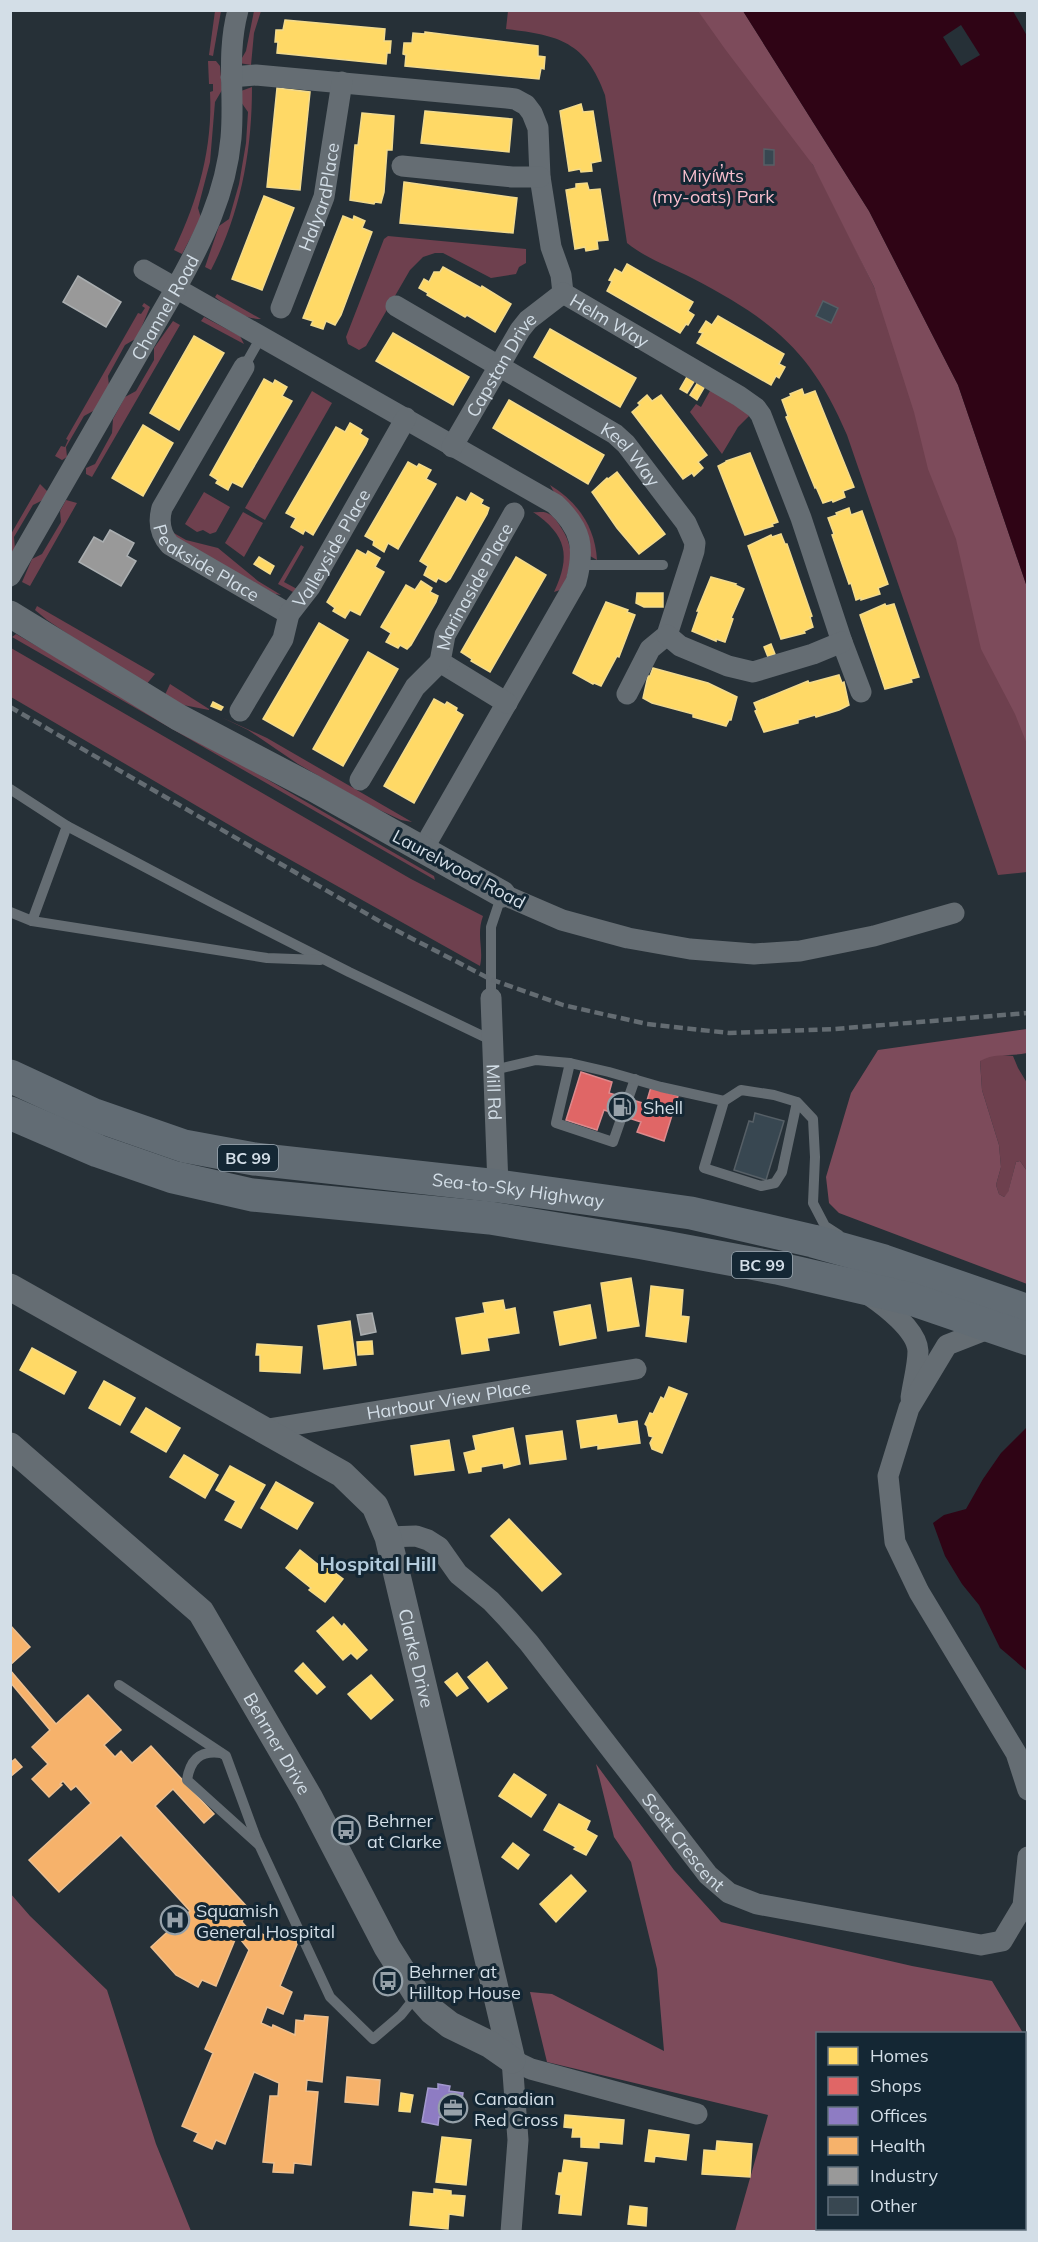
<svg xmlns="http://www.w3.org/2000/svg" width="1038" height="2242" font-family="Mulish,sans-serif">
<style>
.green{fill:#6e404e}
.forest{fill:#7d4b5b}
.water{fill:#2f0415}
.pier{fill:#263037}
.homes{fill:#ffd966;stroke:#f2da8d;stroke-width:1.5}
.shops{fill:#e06666;stroke:#dc8a8d;stroke-width:1.5}
.offices{fill:#8e7cc3;stroke:#a399ce;stroke-width:1.5}
.health{fill:#f6b26b;stroke:#ecbf90;stroke-width:1.5}
.industry{fill:#999;stroke:#aaaeb0;stroke-width:1.5}
.building{fill:#384751;stroke:#565f66;stroke-width:1.5}
.lines{fill:none;stroke-linecap:round;stroke-linejoin:round}
.service{stroke:#656d73;stroke-width:10}
.minor{stroke:#656d73;stroke-width:21}
.tertiary{stroke:#656d73;stroke-width:27}
.trunk{stroke:#626c74;stroke-width:33}
.rail{stroke:#646c72;stroke-width:4.5;stroke-dasharray:9 4.5;stroke-linecap:butt}
.labels{text-anchor:middle;dominant-baseline:central;stroke-width:6;stroke-linejoin:round;paint-order:stroke}
.shield{fill:#142734;stroke:#9aa7b1;stroke-width:1.5}
.shield-label{font-size:16px;font-weight:bold;fill:#d3dee7}
.park-label{font-size:18px;fill:#f8becd;stroke:#142734}
.street-label{font-size:18px;fill:#d3dee7;stroke:#142734}
.poi-label{font-size:18px;fill:#d3dee7;stroke:#142734;text-anchor:start}
.neighbourhood-label{font-size:20px;font-weight:bold;fill:#b3cbdc;stroke:#142734}
</style>
<rect width="100%" height="100%" fill="#263037"/>
<g class="green">
<path d="M215,11H221L213,56L209,55Z"/>
<path d="M254,11H261L254,33L251,65L239,63L246,51Z"/>
<path d="M508,11H739L813,165L823,181L874,287L1027,663V872L998,875L847,435C811,350 772,320 692,278C671,267 645,258 627,243L605,95C586,41 557,35 506,29Z"/>
<path d="M208,61H216L220,66L222,90L215,102L210,162L198,208L201,218L182,254L174,250C198,200 213,147 210,92L213,91V84H209Z"/>
<path d="M252,87C252,151 241,212 211,270L205,267L219,226L229,219L239,184L246,143L248,112L241,102V91Z"/>
<path d="M388,236L526,249V263L519,267L516,274L491,278L443,253H435L423,257L410,270L366,346L359,350L348,344L346,337L384,239Z"/>
<path d="M217,294L261,319C242,319 230,308 215,297Z"/>
<path d="M144,303L150,307L137,338L125,345L108,376L109,386L95,410L84,416L66,447L67,457L62,460L55,456L61,446L65,447L68,440L66,439L138,313L141,314L145,308L142,306Z"/>
<path d="M204,317L240,336L244,344L201,321Z"/>
<path d="M173,321L180,325L92,477L86,474V468L95,464L112,433L113,419L125,397L136,391L154,360V348Z"/>
<path d="M711,389L750,415L738,427L722,454L690,412L696,404L701,407Z"/>
<path d="M312,391L332,403L265,520L245,508Z"/>
<path d="M40,484L48,492L43,500L33,505L14,537L15,549L11,556V534Z"/>
<path d="M550,485C578,502 595,527 597,560L590,556Z"/>
<path d="M204,492L230,507L216,532L210,534L203,530L197,532L185,524Z"/>
<path d="M66,500L77,503L30,586L22,582L32,559L42,554L61,522L60,511Z"/>
<path d="M243,512L263,523L244,557L225,543Z"/>
<path d="M533,512C538,513 543,511 547,513C553,515 557,521 560,526C576,549 571,564 563,589L554,592C571,556 567,535 533,512Z"/>
<path d="M172,532L186,540L218,548L258,581L281,595L275,594L179,540Z"/>
<path d="M301,545L304,547L284,582L297,589L293,592L278,584Z"/>
<path d="M37,606L155,674L145,686L47,620L35,610Z"/>
<path d="M16,634L434,876L435,880L12,637Z"/>
<path d="M11,648L411,879L483,916C476,935 484,949 480,966L255,840L11,697Z"/>
<path d="M170,684L209,709V710L178,704L164,697Z"/>
<path d="M221,717L267,738L412,822L401,820L371,806L298,764L248,730Z"/>
<path d="M993,1054L1013,1056L1018,1068L1027,1083V1171L1020,1161L1016,1162L1008,1193L1004,1197L999,1194L996,1185L1001,1167L999,1145L982,1090L980,1060Z"/>
</g>
<g class="forest">
<path d="M698,11H743L869,211L958,385L1027,587V744L1015,714L981,649L956,539L928,469L914,412L874,287L813,165L725,49Z"/>
<path d="M1027,1029V1053C1011,1057 996,1052 980,1061L982,1090L999,1145L1001,1167L996,1185L999,1194L1004,1197L1008,1192L1016,1162L1020,1161L1027,1171V1284L839,1213L829,1203L826,1177L851,1093L878,1050Z"/>
<path d="M596,1764L674,1870L721,1922L912,1966L992,1981L1023,2033L818,2034V2228L972,2229L957,2232L735,2231L768,2115L547,2062L530,1992L552,1994L664,2051L657,1969L631,1862L614,1837Z"/>
<path d="M10,1893L30,1916L107,1990L156,2144L191,2231H11Z"/>
<path d="M1024,2037L1028,2041V2217L1025,2218Z"/>
</g>
<g class="water">
<path d="M743,11H1013L1027,36V587L958,385L869,211Z"/>
<path d="M1027,1427V1671L1000,1648L979,1605L962,1584L945,1556L933,1523L944,1515L966,1509L983,1479L1001,1453Z"/>
</g>
<path class="pier" d="M961,25L980,55L961,66L943,37Z"/>
<g class="homes">
<path d="M285,20L385,29L384,41H391L390,53H387L386,64L277,53L278,42H275L276,30H283Z"/>
<path d="M425,32L538,46V56L545,57L544,69L541,68L539,79L405,66L406,55L403,54L404,43H412L413,33L425,34Z"/>
<path d="M277,88L310,92L300,190L267,187Z"/>
<path d="M581,104L583,112L593,111L601,161L591,163L592,171L581,172L580,169L569,171L560,111Z"/>
<path d="M425,111L512,119L509,152L421,143Z"/>
<path d="M362,113L394,116L392,150H387L384,192L381,203L375,202L374,204L350,200L355,145H358Z"/>
<path d="M404,182L517,198L513,233L400,223Z"/>
<path d="M587,183L589,190L600,189L608,240L597,241L598,249L586,251L585,247L575,249L566,190L576,188V184Z"/>
<path d="M264,196L294,208L262,290L232,279Z"/>
<path d="M343,216L353,220L354,216L365,221L362,228L372,232L341,315L335,325L326,321L323,329L311,325L313,321L303,318Z"/>
<path d="M627,264L693,302L688,311L694,315L688,325L686,324L680,333L607,291L612,281L609,280L615,269L622,273Z"/>
<path d="M443,267L481,288L482,286L511,304L495,332L467,315L465,317L427,295L428,293L419,288L424,279L429,282L434,272H440Z"/>
<path d="M718,316L784,354L779,364L785,367L779,378L776,376L771,385L697,343L703,333L699,332L706,321L712,325Z"/>
<path d="M550,329L636,378L620,407L534,357Z"/>
<path d="M393,333L469,377L453,405L376,361Z"/>
<path d="M194,336L224,353L179,430L150,413Z"/>
<path d="M688,375L695,380L687,393L680,389Z"/>
<path d="M264,379L273,384L275,380L287,387L282,396L292,401L242,487L232,482L228,490L216,483L218,480L210,475Z"/>
<path d="M698,382L705,386L697,400L690,395Z"/>
<path d="M802,389L804,395L815,391L854,487L843,491L845,497L833,502L832,500L823,503L816,487L815,488L786,417L788,416L782,400L791,396L790,394Z"/>
<path d="M647,395L652,401L661,395L707,455L698,462L703,468L694,476L692,473L683,479L632,412L640,405L638,403Z"/>
<path d="M509,400L604,455L588,484L493,428Z"/>
<path d="M350,423L362,430L360,434L368,439L366,444L313,535L305,530L303,534L291,527L296,518L286,513L336,427L345,432Z"/>
<path d="M143,425L173,443L143,496L112,478Z"/>
<path d="M750,453L778,522L772,524L773,526L745,535L718,466L726,462V461Z"/>
<path d="M408,462L417,467L419,464L431,470L426,479L436,484L398,549L388,543L384,552L373,545L374,541L365,536Z"/>
<path d="M617,472L665,534L639,554L617,528L592,492L607,478L608,479Z"/>
<path d="M471,493L483,500L481,504L489,508L487,514L450,579L446,582L438,578L436,582L424,575L428,566L420,561L457,497L466,502Z"/>
<path d="M849,508L851,515L862,511L888,584L878,588L880,594L861,600V598L856,600L851,583L849,584L832,535L834,534L828,518L837,515L836,513Z"/>
<path d="M781,534L785,544H787L812,616L810,617L813,627L804,631L805,633L781,639L748,546L771,535L772,537Z"/>
<path d="M357,550L366,555L368,551L380,558L375,567L384,572L360,615L350,610L345,618L333,611L335,608L327,602Z"/>
<path d="M259,557L274,566L270,574L254,564Z"/>
<path d="M516,557L546,575L490,672L471,661L472,659L461,652Z"/>
<path d="M711,577L736,584L735,585L744,589L731,618L733,619L725,642L716,639V641L692,631L699,611H697Z"/>
<path d="M421,581L432,588L430,592L438,596L436,602L411,645L407,649L400,645L398,648L386,642L391,633L381,627L406,585L415,590Z"/>
<path d="M637,593H663V607H644L636,603Z"/>
<path d="M606,602L628,610L627,612L635,615L619,657L617,656L601,686L594,683L593,684L573,673Z"/>
<path d="M885,604L886,606L894,604L919,677L911,679L912,682L885,689L860,615Z"/>
<path d="M319,623L348,640L293,736L263,719Z"/>
<path d="M771,644L775,654L768,657L764,647Z"/>
<path d="M368,652L398,669L343,766L313,749Z"/>
<path d="M653,668L708,683L737,697L731,720H729L726,726L693,717V714L652,703L643,698L648,676H650Z"/>
<path d="M839,675L842,683L844,682L849,705L839,710L816,717L815,715L798,720V723L764,732L755,711L757,710L754,703L808,681L809,683Z"/>
<path d="M434,699L445,705L447,702L457,708L456,711L463,715L414,803L384,786Z"/>
<path d="M213,702L223,707L221,710L211,706Z"/>
<path d="M631,1278L639,1326L608,1331L601,1283Z"/>
<path d="M651,1286L683,1290L681,1316L689,1317L686,1342L646,1336Z"/>
<path d="M503,1300L505,1310L515,1308L519,1333L487,1338L489,1350L462,1354L456,1318L485,1313L483,1303Z"/>
<path d="M590,1305L596,1338L560,1345L554,1312Z"/>
<path d="M350,1321L356,1365L324,1369L318,1326Z"/>
<path d="M372,1341L373,1354L358,1355L357,1342Z"/>
<path d="M257,1344L302,1347L300,1373L260,1371V1355H256Z"/>
<path d="M32,1348L76,1372L64,1394L20,1370Z"/>
<path d="M104,1381L135,1398L120,1425L89,1408Z"/>
<path d="M669,1387L687,1394L662,1453L652,1449L650,1443L653,1437L649,1436L647,1426L645,1424L650,1413L653,1414L661,1397L664,1399Z"/>
<path d="M146,1408L180,1428L166,1452L131,1432Z"/>
<path d="M616,1415L618,1424L637,1421L640,1443L598,1449V1445L581,1448L577,1421Z"/>
<path d="M513,1428L520,1464L504,1468L503,1463L481,1467V1471L469,1473L464,1453L476,1450L473,1436Z"/>
<path d="M562,1431L566,1459L530,1464L526,1436Z"/>
<path d="M449,1440L454,1470L415,1475L411,1446Z"/>
<path d="M184,1455L218,1475L205,1498L170,1477Z"/>
<path d="M230,1466L265,1485L241,1528L225,1520L236,1501L216,1490Z"/>
<path d="M276,1482L313,1503L297,1529L261,1508Z"/>
<path d="M509,1519L561,1574L542,1591L491,1536Z"/>
<path d="M300,1550L320,1566L322,1563L343,1579L325,1602L309,1590L311,1588L286,1568Z"/>
<path d="M333,1617L342,1627L344,1624L367,1650L357,1659L351,1653L343,1660L317,1631Z"/>
<path d="M487,1662L507,1688L488,1702L468,1677Z"/>
<path d="M303,1663L325,1687L317,1694L295,1671Z"/>
<path d="M457,1673L468,1688L457,1696L445,1682Z"/>
<path d="M371,1675L393,1700L371,1719L348,1694Z"/>
<path d="M514,1774L546,1795L531,1817L499,1796Z"/>
<path d="M559,1804L590,1821L586,1830L597,1836L586,1855L574,1849L576,1847L544,1830Z"/>
<path d="M513,1843L529,1855L518,1869L502,1857Z"/>
<path d="M571,1875L586,1891L556,1922L540,1904Z"/>
<path d="M401,2093L413,2095L410,2112L399,2111Z"/>
<path d="M565,2115L624,2120L622,2144L599,2142V2148L581,2147V2137H572L573,2128L564,2127Z"/>
<path d="M649,2130L689,2135L686,2160L655,2156L654,2162L645,2161Z"/>
<path d="M442,2137L471,2140L466,2185L436,2182Z"/>
<path d="M717,2141L752,2144L750,2177L702,2174L704,2150L716,2151Z"/>
<path d="M564,2160L587,2163L581,2215L559,2213L561,2195L556,2194L559,2173H562Z"/>
<path d="M434,2189L451,2191V2195L465,2196L463,2216L449,2214L448,2229L410,2225L413,2192L434,2194Z"/>
<path d="M630,2206L647,2208L646,2226L628,2224Z"/>
</g>
<path class="shops" d="M581,1072L612,1082L609,1093L646,1104L651,1087L678,1096L664,1141L637,1132L641,1122L604,1110L597,1130L566,1120Z"/>
<path class="offices" d="M438,2084L450,2086L449,2091L463,2093L459,2120L439,2117L438,2125L422,2122L428,2088L438,2089Z"/>
<g class="health">
<path d="M10,1625L30,1647L10,1665Z"/>
<path d="M10,1670L56,1724L88,1695L121,1730L104,1745L115,1757L121,1751L132,1763L151,1746L214,1814L204,1823L173,1789L155,1806L248,1908L242,1922L256,1938L258,1939L260,1933L273,1939L276,1932L298,1942L280,1986L292,1992L283,2014L267,2007L261,2023L272,2028L273,2025L295,2035L296,2020L304,2021L305,2015L328,2017L322,2082L307,2080L306,2091L318,2092L311,2165L294,2163L293,2173L273,2172L274,2163L263,2162L270,2096H278L279,2083L254,2072L225,2144L216,2140L212,2149L194,2141L198,2133L182,2126L213,2053L205,2049L249,1950L237,1935L216,1986L202,1980L198,1987L176,1975L151,1947L190,1911L121,1835L59,1892L29,1860L91,1803L76,1786L71,1790L63,1781L60,1784L62,1785L49,1797L32,1779L48,1764L32,1747L50,1730L10,1682Z"/>
<path d="M15,1759L22,1767L10,1777V1763Z"/>
<path d="M347,2077L380,2080L378,2105L345,2102Z"/>
</g>
<g class="industry">
<path d="M78,276L121,302L106,327L63,302Z"/>
<path d="M110,530L134,543L127,556L136,561L121,586L79,562L94,537L103,542Z"/>
<path d="M372,1313L376,1332L361,1335L357,1315Z"/>
</g>
<g class="building">
<path d="M764,149L774,150V165H764Z"/>
<path d="M823,301L838,308L831,323L816,316Z"/>
<path d="M755,1113L784,1121L766,1180L734,1170L749,1121L753,1122Z"/>
</g>
<g class="lines">
<g class="service">
<path d="M244,367L261,337"/>
<path d="M581,565H663"/>
<path d="M10,789L67,826L215,904L349,972L493,1041"/>
<path d="M10,912L32,921L267,958L320,960"/>
<path d="M32,921L67,826"/>
<path d="M491,998V927L502,894"/>
<path d="M570,1063L556,1123L613,1142L635,1079"/>
<path d="M494,1070L536,1060L570,1063L609,1072L661,1087L724,1101"/>
<path d="M797,1102L782,1172L775,1183L761,1186L704,1168L724,1101L741,1090L774,1095L797,1102L813,1119L815,1157L813,1203L825,1226L839,1235"/>
<path d="M119,1685L226,1756L256,1838L330,1997L373,2039L401,2015L417,1995"/>
<path d="M221,1753C200,1750 190,1760 187,1780L258,1844"/>
</g>
<g class="minor">
<path d="M231,77L256,75L507,98L515,99L526,105L532,113L538,128L540,177L551,247L561,275L563,293"/>
<path d="M402,166L512,177H540"/>
<path d="M144,270L555,504C582,529 585,548 576,582L423,849"/>
<path id="s1" d="M563,293L739,396L756,408L761,415L801,518L842,642L861,692"/>
<path id="s2" d="M396,306L615,434L626,444L686,523L695,543L694,551L667,635L650,649L627,694"/>
<path id="s3" d="M281,308L324,197L342,82"/>
<path id="s4" d="M244,367L162,508C158,522 160,534 170,545L289,614"/>
<path id="s5" d="M452,447L520,330L528,320L563,293"/>
<path id="s6" d="M10,576L176,288C203,240 226,193 231,138C235,93 226,55 238,10"/>
<path d="M667,635L680,646L728,666L753,672L813,654L842,642"/>
<path id="s7" d="M507,703L440,662L445,635L514,513"/>
<path id="s8" d="M240,711L283,639L289,614L310,587L406,418"/>
<path d="M360,780L415,687L440,662"/>
<path d="M502,894L562,920L628,938L690,949L754,954L800,951L874,936L954,913"/>
<path id="s9" d="M491,998L498,1186"/>
<path d="M869,1295C885,1306 917,1330 918,1351C918,1366 913,1383 911,1398"/>
<path d="M993,1327L947,1345L909,1408L888,1476L895,1542L919,1592L1016,1753L1028,1790"/>
<path id="s10" d="M262,1430L636,1369"/>
<path id="s11" d="M388,1537L416,1536L428,1540L439,1547L458,1574L491,1601L508,1619L529,1643L708,1875L729,1893L757,1904L981,1945L1002,1941L1023,1906L1028,1857"/>
<path d="M512,2060L531,2069L697,2114"/>
<path d="M511,2232L518,2140L512,2060"/>
</g>
<g class="tertiary">
<path d="M10,614L178,717L313,788L502,894"/>
<path id="s12" d="M10,1287L342,1474L375,1506L388,1537L512,2060"/>
<path id="s13" d="M10,1446L201,1612L309,1797L387,1947L416,1993L432,2011L450,2025L489,2044L512,2060"/>
</g>
<g class="trunk">
<path id="s14" d="M10,1076L92,1114L184,1146L254,1159L498,1186L691,1213L813,1241L884,1261L1028,1311"/>
<path d="M10,1113L98,1151L124,1160L173,1177L252,1195L490,1218L643,1243L777,1268L911,1299L1028,1339"/>
</g>
<path class="rail" d="M10,707L386,925L490,979L563,1005L647,1024L729,1033L835,1029L1028,1013"/>
</g>
<defs>
<g id="fuel-ring" transform="scale(1.5)"><circle r="9.5" fill="#142734" stroke="#96a1a9" stroke-width="1.5"/><path d="M-5.5-6h7V0h2V4h1.3V-2.5L3-4.5l.8-.8L6-3V5H2.5V1h-1V6h-7ZM-4.2-4.7v3.2H.2V-4.7Z" fill="#96a1a9"/></g>
<g id="bus-ring" transform="scale(1.5)"><circle r="9.5" fill="#142734" stroke="#96a1a9" stroke-width="1.5"/><path d="M-5-6H5V4H4V6H2V4H-2V6H-4V4H-5ZM-3.5-4V0h7V-4ZM-3.5 1.2v1.5H-2V1.2ZM2 1.2v1.5H3.5V1.2Z" fill="#96a1a9"/></g>
<g id="hospital-ring" transform="scale(1.5)"><circle r="9.5" fill="#142734" stroke="#96a1a9" stroke-width="1.5"/><path d="M-5-5h3v3.5h4V-5h3V5h-3V1.5h-4V5h-3Z" fill="#96a1a9"/></g>
<g id="office-ring" transform="scale(1.5)"><circle r="9.5" fill="#142734" stroke="#96a1a9" stroke-width="1.5"/><path d="M-6-3h4V-5.5h4V-3h4V5H-6ZM-1-4.5V-3h2v-1.5ZM-6 0V1H6V0Z" fill="#96a1a9"/></g>
</defs>
<g fill-rule="evenodd">
<use href="#fuel-ring" x="622" y="1107"/>
<use href="#bus-ring" x="346" y="1830"/>
<use href="#hospital-ring" x="175" y="1920"/>
<use href="#bus-ring" x="388" y="1981"/>
<use href="#office-ring" x="453" y="2108"/>
</g>
<g class="labels">
<g class="shield">
<rect x="218" y="1145" width="60" height="26" rx="4.5"/>
<rect x="732" y="1252" width="60" height="26" rx="4.5"/>
</g>
<g class="shield-label">
<text x="248" y="1158">BC 99</text>
<text x="762" y="1265">BC 99</text>
</g>
<g class="park-label">
<text x="713" y="175">Miyíw̓ts<tspan x="713" dy="21">(my-oats) Park</tspan></text>
</g>
<g class="street-label">
<text stroke="none"><textPath href="#s3" startOffset="118">HalyardPlace</textPath></text>
<text stroke="none"><textPath href="#s6" startOffset="310">Channel Road</textPath></text>
<text stroke="none"><textPath href="#s1" startOffset="54">Helm Way</textPath></text>
<text stroke="none"><textPath href="#s5" startOffset="96">Capstan Drive</textPath></text>
<text stroke="none"><textPath href="#s2" startOffset="279">Keel Way</textPath></text>
<text stroke="none"><textPath href="#s8" startOffset="188">Valleyside Place</textPath></text>
<text stroke="none"><textPath href="#s4" startOffset="242">Peakside Place</textPath></text>
<text stroke="none"><textPath href="#s7" startOffset="162">Marinaside Place</textPath></text>
<text transform="translate(459 869) rotate(28)">Laurelwood Road</text>
<text stroke="none"><textPath href="#s9" startOffset="94">Mill Rd</textPath></text>
<text stroke="none"><textPath href="#s14" startOffset="525">Sea-to-Sky Highway</textPath></text>
<text stroke="none"><textPath href="#s10" startOffset="189">Harbour View Place</textPath></text>
<text stroke="none"><textPath href="#s12" startOffset="585">Clarke Drive</textPath></text>
<text stroke="none"><textPath href="#s13" startOffset="405">Behrner Drive</textPath></text>
<text stroke="none"><textPath href="#s11" startOffset="438">Scott Crescent</textPath></text>
</g>
<g class="poi-label">
<text x="643" y="1107">Shell</text>
<text x="367" y="1820">Behrner<tspan x="367" dy="21">at Clarke</tspan></text>
<text x="196" y="1910">Squamish<tspan x="196" dy="21">General Hospital</tspan></text>
<text x="409" y="1971">Behrner at<tspan x="409" dy="21">Hilltop House</tspan></text>
<text x="474" y="2098">Canadian<tspan x="474" dy="21">Red Cross</tspan></text>
</g>
<g class="neighbourhood-label">
<text x="378" y="1563">Hospital Hill</text>
</g>
</g>
<rect width="1038" height="2242" fill="none" stroke="#d3dee7" stroke-width="24"/>
<rect x="816" y="2032" width="210" height="198" fill="#142734" stroke="#60707c" stroke-width="1.5"/>
<rect x="828" y="2047" width="30" height="18" fill="#ffd966" stroke="#60707c" stroke-width="1.5"/>
<text x="870" y="2062" font-size="18" fill="#d3dee7">Homes</text>
<rect x="828" y="2077" width="30" height="18" fill="#e06666" stroke="#60707c" stroke-width="1.5"/>
<text x="870" y="2092" font-size="18" fill="#d3dee7">Shops</text>
<rect x="828" y="2107" width="30" height="18" fill="#8e7cc3" stroke="#60707c" stroke-width="1.5"/>
<text x="870" y="2122" font-size="18" fill="#d3dee7">Offices</text>
<rect x="828" y="2137" width="30" height="18" fill="#f6b26b" stroke="#60707c" stroke-width="1.5"/>
<text x="870" y="2152" font-size="18" fill="#d3dee7">Health</text>
<rect x="828" y="2167" width="30" height="18" fill="#999999" stroke="#60707c" stroke-width="1.5"/>
<text x="870" y="2182" font-size="18" fill="#d3dee7">Industry</text>
<rect x="828" y="2197" width="30" height="18" fill="#384751" stroke="#60707c" stroke-width="1.5"/>
<text x="870" y="2212" font-size="18" fill="#d3dee7">Other</text>
</svg>
